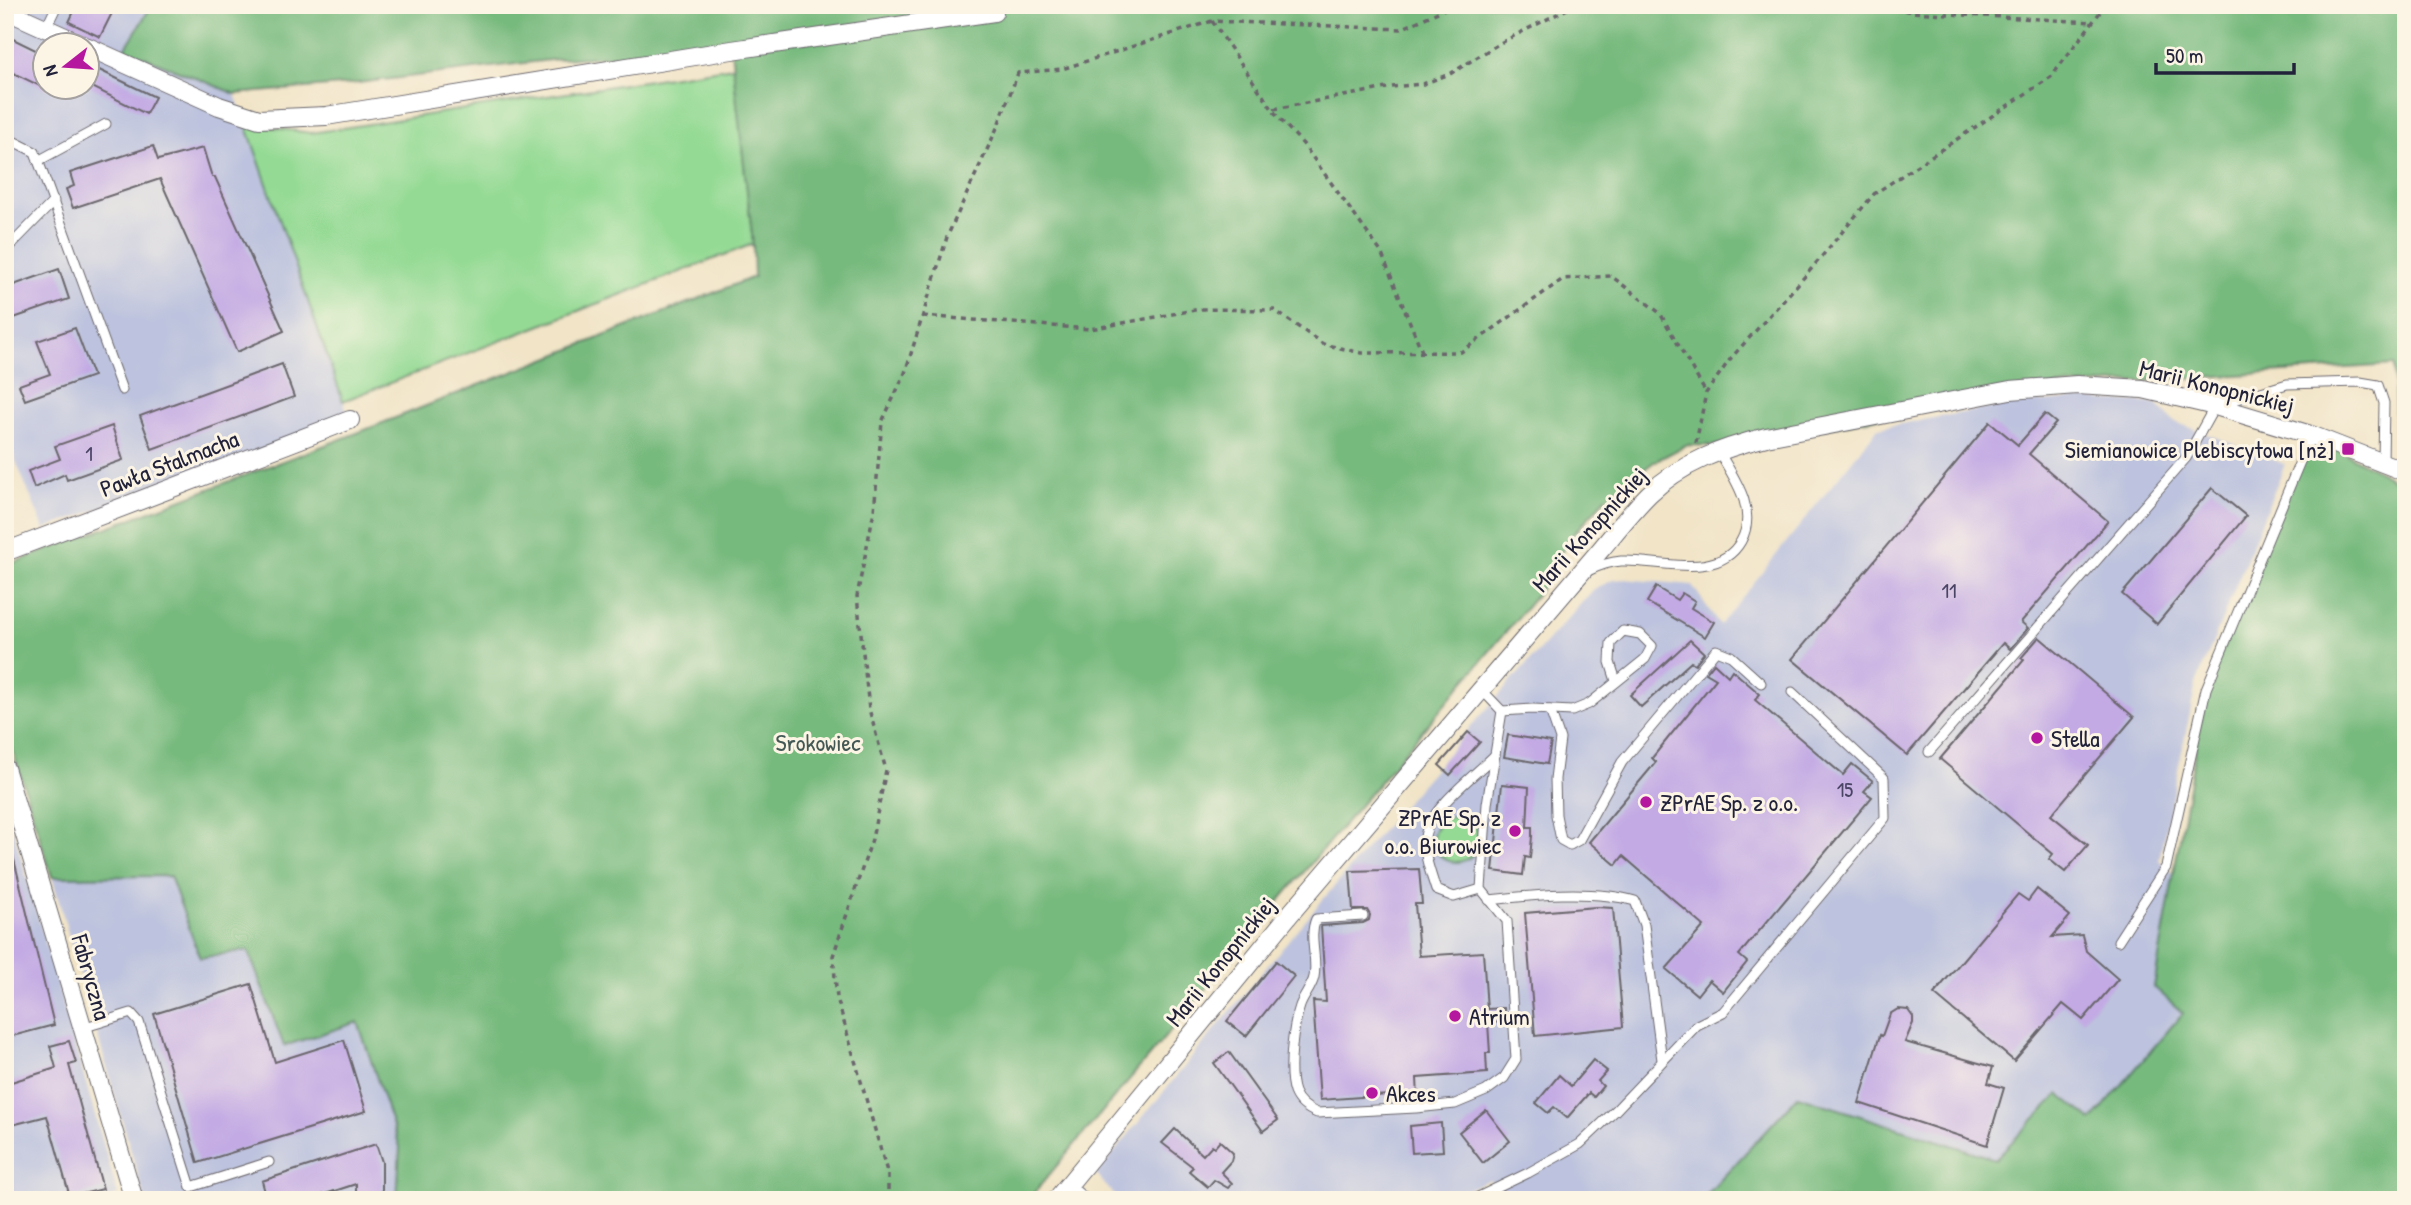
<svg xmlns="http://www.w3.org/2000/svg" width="2411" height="1205" font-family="'Patrick Hand',sans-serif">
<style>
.industrial{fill:#bdc3de;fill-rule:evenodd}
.green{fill:#94da94;stroke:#5b7e68;stroke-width:2}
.forest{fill:#77ba7e;stroke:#4c6e5c;stroke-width:2}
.building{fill:#c3aae4}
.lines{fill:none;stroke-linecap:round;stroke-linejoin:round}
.service-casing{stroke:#6a666c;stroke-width:11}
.minor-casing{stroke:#6a666c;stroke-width:20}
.path{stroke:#6a666c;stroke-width:3.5;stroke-dasharray:5 5;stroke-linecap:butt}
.service{stroke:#fff;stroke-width:9}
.minor{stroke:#fff;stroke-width:18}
.poi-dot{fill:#b5179e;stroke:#fcf5e5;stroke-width:2.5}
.labels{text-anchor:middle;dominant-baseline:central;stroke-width:6;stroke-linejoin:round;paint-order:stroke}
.number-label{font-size:21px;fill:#4a4465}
.street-label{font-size:24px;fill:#22223b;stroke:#fcf5e5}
.poi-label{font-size:24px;fill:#22223b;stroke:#fcf5e5;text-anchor:start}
.park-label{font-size:24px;fill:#445956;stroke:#fcf5e5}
</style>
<rect width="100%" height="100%" fill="#fcf5e5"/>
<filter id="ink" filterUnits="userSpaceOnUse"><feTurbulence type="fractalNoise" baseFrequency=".0143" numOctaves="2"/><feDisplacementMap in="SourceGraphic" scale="14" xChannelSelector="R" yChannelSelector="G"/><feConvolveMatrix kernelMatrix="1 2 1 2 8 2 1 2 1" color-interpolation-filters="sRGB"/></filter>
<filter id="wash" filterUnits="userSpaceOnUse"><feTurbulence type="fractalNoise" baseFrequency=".00686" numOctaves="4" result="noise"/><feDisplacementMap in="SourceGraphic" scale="28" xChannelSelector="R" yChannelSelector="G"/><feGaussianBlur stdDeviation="1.57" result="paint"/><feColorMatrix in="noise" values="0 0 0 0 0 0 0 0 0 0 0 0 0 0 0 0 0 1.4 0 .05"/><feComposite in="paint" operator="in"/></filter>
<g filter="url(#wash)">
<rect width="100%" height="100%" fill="#f1e4c7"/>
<g class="industrial">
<path d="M5,5H152L125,49L235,94L350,420L44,529L5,435ZM46,46H88V88H46Z"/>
<path d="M2075,399L2156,403L2173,421L2285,464L2196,684L2159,860L2174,874L2154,987L2183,1012L2092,1121L2059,1094L1995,1159L1798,1096L1702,1200H1496L1490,1179L1445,1200H1118L1096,1174L1296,931L1468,730L1594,589L1613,580L1624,579L1692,585L1720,625L1878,428L2006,405Z"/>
<path d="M5,802L118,1195L104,1200H5Z"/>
<path d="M170,876L200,957L248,949L358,1022L400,1147L397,1200H145L52,877Z"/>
</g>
<g class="green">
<path d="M733,67L753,244L343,401L246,124L311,133Z"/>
<circle cx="1456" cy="839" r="23"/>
</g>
<g class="forest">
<path d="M152,5H2406V456L2396,451L2394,365L2034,388L1730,446L1686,445L1654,462L1606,498L1569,539L1536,596L1028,1200H397L400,1147L358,1022L284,1046L248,950L200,958L170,876L52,877L5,725V566L357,433L754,277L753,244L731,50L559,59L341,85L235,94L125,49Z"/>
<path d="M2311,435L2406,486V1200H1702L1798,1096L1995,1159L2059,1094L2092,1120L2183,1013L2154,987L2206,689Z"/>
</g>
<g id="blocks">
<g class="building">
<path d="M77,5H116L100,37L69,22Z"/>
<path d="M5,35L46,55V89L5,69Z"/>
<path d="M93,67L155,97L146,114L88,85V79Z"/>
<path d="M153,146L158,160L203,148L212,177H215L284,331L237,352L160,179L73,208L66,189L74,186L70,173Z"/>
<path d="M59,269L69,299L5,321V288Z"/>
<path d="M75,328L93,376L25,400L19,385L50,374L37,341Z"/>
<path d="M282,364L294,397L152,449L140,416Z"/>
<path d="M2045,414L2056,423L2029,454L2108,521L2021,622L2028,628L2010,649L2003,643L1907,755L1792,659L1990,422L2018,445Z"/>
<path d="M112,426L123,460L67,480L65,474L34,488L28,471L60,459L55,446Z"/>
<path d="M2212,488L2246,516L2157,624L2122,594Z"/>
<path d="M1656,587L1677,600L1682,593L1695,601L1691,608L1714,622L1705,637L1647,602Z"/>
<path d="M2039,637L2134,717L2051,815L2088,845L2065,872L2049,859L2053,854L1940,759L2024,660L2021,658Z"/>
<path d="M1690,640L1704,653L1695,664L1691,662L1641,707L1630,695Z"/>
<path d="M1714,663L1728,676L1732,670L1760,694L1755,700L1843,775L1852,764L1873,781L1864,791L1872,797L1739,955L1747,962L1723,992L1709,980L1697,995L1666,969L1704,926L1623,856L1616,865L1589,842L1656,762L1652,758L1716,679L1706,673Z"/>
<path d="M1468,732L1480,742L1450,775L1439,765Z"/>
<path d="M1508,735L1551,742L1547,764L1504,757Z"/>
<path d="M1502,784L1529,787L1527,827H1532V836L1530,858L1525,857L1523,875L1493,871Z"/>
<path d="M5,847H11L54,1025L5,1038Z"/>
<path d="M1419,869L1422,904H1415L1419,956L1483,952L1487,1009L1504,1008L1505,1022L1488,1023L1490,1053H1486L1487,1073L1417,1078L1418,1098L1388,1100V1095L1320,1100L1313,1001L1326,1002L1321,926L1363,923L1369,920L1370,915L1367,910H1353L1350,871Z"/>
<path d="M2037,889L2070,916L2052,937L2082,935L2086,951L2118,979L2083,1020L2063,1004L2014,1061L1934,994L2018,894L2028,901Z"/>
<path d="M1596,907L1613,908L1623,1027L1535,1036L1525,913Z"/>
<path d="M1276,961L1294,976L1246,1036L1227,1021Z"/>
<path d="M251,984L275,1062L344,1040L366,1111L198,1163L154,1014Z"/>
<path d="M1898,1009L1908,1010L1913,1017V1023L1905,1042L1993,1067L1988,1083L2004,1088L1987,1145L1859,1103L1880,1035L1882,1036L1890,1014Z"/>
<path d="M69,1041L76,1063L69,1065L103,1189L70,1197L47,1116L8,1126L5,1118V1084L56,1068L50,1046Z"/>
<path d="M1229,1052L1278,1120L1263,1131L1214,1063Z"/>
<path d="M1593,1060L1607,1071L1598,1081L1603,1086L1594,1097L1589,1093L1567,1118L1554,1107L1548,1113L1536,1103L1559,1075L1571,1086Z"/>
<path d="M1486,1110L1510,1141L1483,1163L1459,1132Z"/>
<path d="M1441,1123L1443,1151L1412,1153L1410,1126Z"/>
<path d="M1175,1129L1203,1155L1212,1145L1215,1147L1220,1141L1233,1153L1231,1161L1221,1172L1232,1183L1228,1188L1214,1180L1208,1187L1189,1171L1193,1167L1162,1143Z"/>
<path d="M376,1144L382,1162V1200H356V1184L307,1200H267L262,1181Z"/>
</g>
</g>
</g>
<g filter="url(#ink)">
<use href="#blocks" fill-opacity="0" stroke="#6a666c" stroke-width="2"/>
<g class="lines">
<g class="service-casing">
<g id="service">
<path d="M46,28L57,5"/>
<path d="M5,137L35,152L122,390"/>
<path d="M38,161L106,124"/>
<path d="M5,251L54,201"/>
<path d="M1590,570C1600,565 1610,562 1621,561C1658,559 1718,582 1741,541C1758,510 1734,478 1719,452"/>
<path d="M1550,710L1560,739L1555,779L1556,815L1561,840L1570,845L1579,840L1622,762L1716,650L1731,656L1761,683"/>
<path d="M1502,711L1533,709L1572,711L1589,704L1645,659L1652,646L1640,634L1623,631L1611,643L1610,662L1616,681"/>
<path d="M1929,752L2186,458L2215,406L2287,384L2360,382L2378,385L2384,403L2383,462"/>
<path d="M1481,889L1454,897L1436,890C1431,874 1423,854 1425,837C1428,810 1475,775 1495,755"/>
<path d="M1489,900C1533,895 1593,889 1635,901L1644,925L1662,1060"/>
<path d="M1363,916L1316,919C1308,938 1318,958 1314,977C1312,987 1303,997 1300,1006C1293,1026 1287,1072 1294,1092C1298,1102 1307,1109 1317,1113L1416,1108L1455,1104L1486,1091L1504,1078L1516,1059L1507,921L1481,889L1487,804L1502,711L1481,689"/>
<path d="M2118,941L2166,867L2206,689L2311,435"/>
<path d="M82,1028L131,1013L139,1022L191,1187L269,1162"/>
<path d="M1069,1185L1087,1200"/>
<path d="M1472,1200L1528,1173L1580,1144L1616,1110L1697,1025L1723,1012L1885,818L1884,778L1792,692"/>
</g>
</g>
<g class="minor-casing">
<g id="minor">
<path d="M5,14L12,13L85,46"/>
<path d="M88,47L219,106L259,119L326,116L732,50L994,12V5"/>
<path d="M5,552L350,420"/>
<path d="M5,768L134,1200"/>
<path d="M1056,1200L1290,914L1602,548C1617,530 1632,511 1649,494C1681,463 1723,448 1766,437L2010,390L2077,385L2143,389L2215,406L2311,435L2406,472"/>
</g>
</g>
<g class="path">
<path d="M1885,5L1911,12L2092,22"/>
<path d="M1212,21L1277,116L1303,144L1381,252L1423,354"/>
<path d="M1274,109L1392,87L1423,84L1450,74L1500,43L1575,5"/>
<path d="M923,316L1090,329L1200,309L1274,310L1323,344L1362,353L1461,352L1563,279L1611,276L1660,313L1706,393"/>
<path d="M1696,443L1706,393L1731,358L1807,274L1874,194L2051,77L2101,11L2110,5"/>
<path d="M888,1200V1175L837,998L833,956L872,839L886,770L869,709L857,596L874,511L882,422L905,373L947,237L997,128L1018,73L1062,69L1212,21L1401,29L1453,5"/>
</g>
<use href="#service" class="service"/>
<use href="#minor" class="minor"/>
</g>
</g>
<g class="poi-dot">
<rect x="2341" y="442" width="14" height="14" rx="3.5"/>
<circle cx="2037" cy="738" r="7"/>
<circle cx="1646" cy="802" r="7"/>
<circle cx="1515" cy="831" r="7"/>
<circle cx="1455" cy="1016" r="7"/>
<circle cx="1372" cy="1093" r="7"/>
</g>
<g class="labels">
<g class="number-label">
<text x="89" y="453">1</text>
<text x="1949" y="590">11</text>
<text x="1845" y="789">15</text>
</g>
<g class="street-label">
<text transform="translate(2217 386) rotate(14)">Marii Konopnickiej</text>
<text transform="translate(169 463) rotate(-21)">Pawła Stalmacha</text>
<text transform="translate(1589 529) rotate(-48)">Marii Konopnickiej</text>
<text transform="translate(1220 961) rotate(-51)">Marii Konopnickiej</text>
<text transform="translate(92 977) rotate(74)">Fabryczna</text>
</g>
<g class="poi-label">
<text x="2334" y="449" text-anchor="end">Siemianowice Plebiscytowa [nż]</text>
<text x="2051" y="738">Stella</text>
<text x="1660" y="802">ZPrAE Sp. z o.o.</text>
<text x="1501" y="817" text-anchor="end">ZPrAE Sp. z<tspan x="1501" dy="28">o.o. Biurowiec</tspan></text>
<text x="1469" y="1016">Atrium</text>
<text x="1386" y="1093">Akces</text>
</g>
<g class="park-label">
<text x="818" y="742">Srokowiec</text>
</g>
</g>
<rect width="2411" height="1205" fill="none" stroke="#fcf5e5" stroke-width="28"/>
<g transform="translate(66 66) rotate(253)"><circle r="33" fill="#fcf5e5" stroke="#a5a1a1" stroke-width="2"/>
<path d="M0-5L12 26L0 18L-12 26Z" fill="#b5179e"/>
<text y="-10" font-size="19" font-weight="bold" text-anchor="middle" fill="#22223b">N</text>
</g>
<path d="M2156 63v10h138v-10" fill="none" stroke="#22223b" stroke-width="3.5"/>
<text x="2166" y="63" font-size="21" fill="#22223b" stroke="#fcf5e5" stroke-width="5" paint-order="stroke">50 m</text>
</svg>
